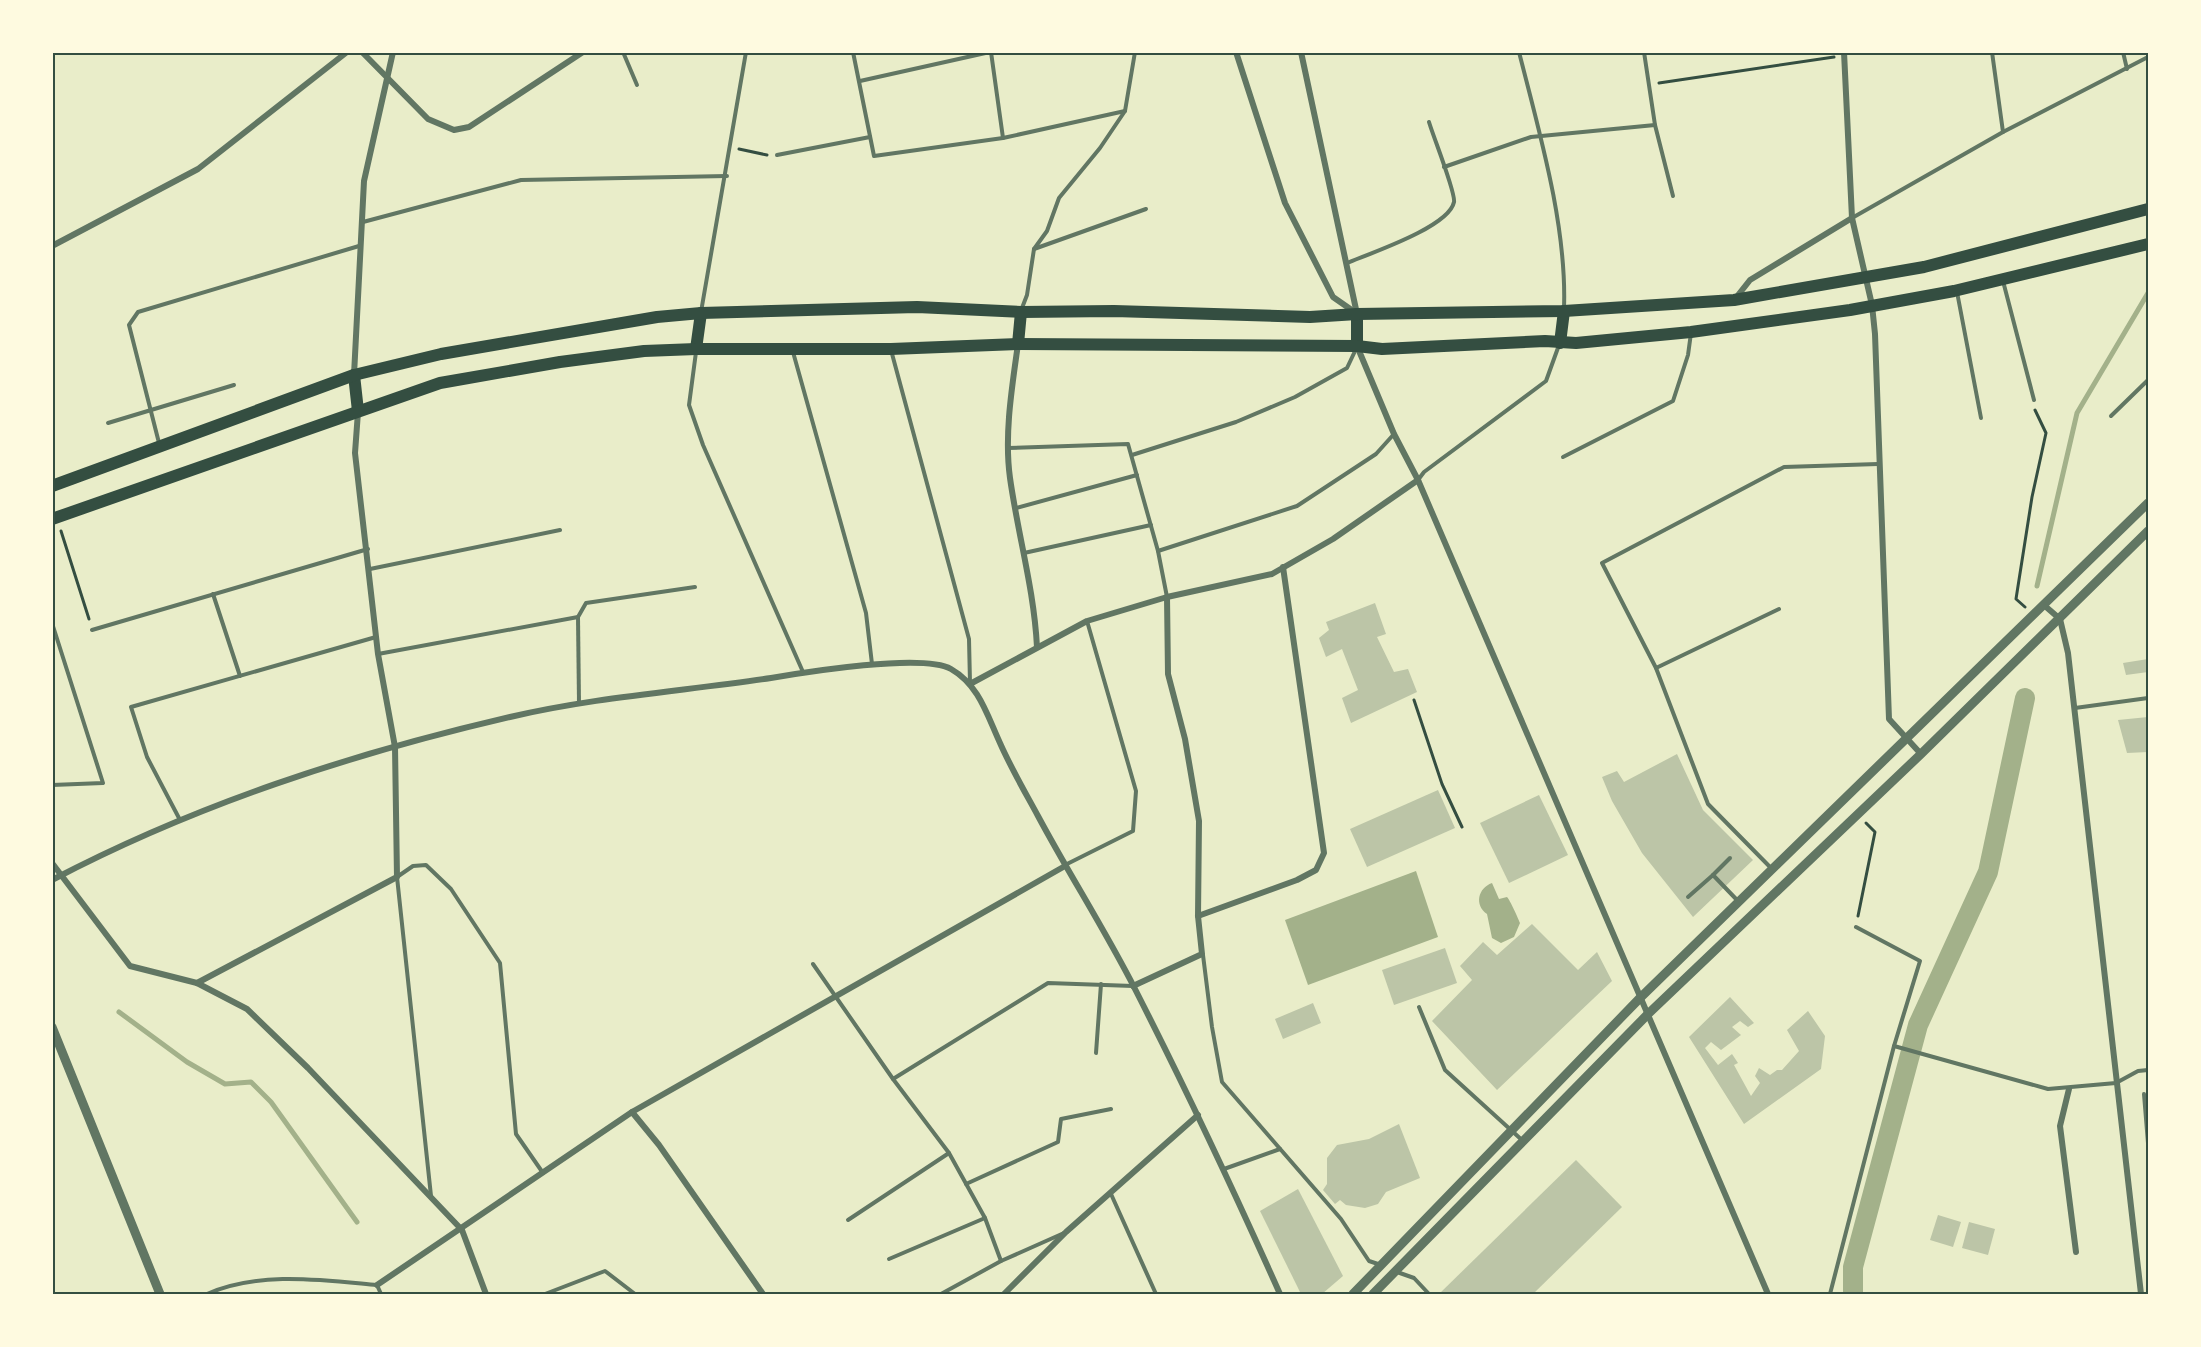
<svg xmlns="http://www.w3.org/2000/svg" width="2201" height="1347" font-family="'Times New Roman',serif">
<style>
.water{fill:#a3b18a}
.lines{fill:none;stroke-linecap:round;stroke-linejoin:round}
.stream{stroke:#a3b18a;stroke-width:5}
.canal{stroke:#a3b18a;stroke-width:20}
.building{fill:#bcc5a7}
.path{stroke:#344e41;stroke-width:3}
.service{stroke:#617663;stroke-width:4}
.minor{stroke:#617663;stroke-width:6}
.tertiary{stroke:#617663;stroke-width:9}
.primary{stroke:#344e41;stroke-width:12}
.neatline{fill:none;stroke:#344e41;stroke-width:2}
</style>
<rect width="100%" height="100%" fill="#e9edc9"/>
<g class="water">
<path d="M1416,871L1438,937L1308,985L1285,920Z"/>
<path d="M1492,883L1499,899L1507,897C1510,900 1518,918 1520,923L1514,937L1501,943L1492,938L1487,914C1474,905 1478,888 1492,883Z"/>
</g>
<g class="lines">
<g class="stream">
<path d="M2037,586L2077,413L2148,293"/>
<path d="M119,1012L187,1062L225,1084L251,1082L271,1102L357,1222"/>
</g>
<path class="canal" d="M1853,1294V1267L1918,1025L1988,872L2025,698"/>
</g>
<g class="building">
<path d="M1375,603L1386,634L1377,637L1394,672L1408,669L1417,692L1351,723L1342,698L1358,690L1342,649L1326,657L1319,638L1329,630L1326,622Z"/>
<path d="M2148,659V672L2126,675L2123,663Z"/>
<path d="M2148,717V752L2127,753L2118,720Z"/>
<path d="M1677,754L1703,810L1753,860L1693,917L1642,853L1612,801L1602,777L1617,771L1624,782Z"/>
<path d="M1438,790L1455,828L1367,867L1350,829Z"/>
<path d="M1539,795L1568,855L1509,883L1480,823Z"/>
<path d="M1532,924L1578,970L1597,952L1612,981L1497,1090L1432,1021L1472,980L1460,966L1483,942L1497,955Z"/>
<path d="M1445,948L1457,983L1394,1005L1382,970Z"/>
<path d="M1730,997L1754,1023L1748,1027L1740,1021L1732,1027L1741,1035L1721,1050L1711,1042L1705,1048L1718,1065L1732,1054L1738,1063L1734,1065L1751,1096L1760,1083L1755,1076L1759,1068L1770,1075L1777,1070H1782L1799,1051L1787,1030L1808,1011L1825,1036L1821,1069L1744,1124L1689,1037Z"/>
<path d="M1313,1003L1321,1023L1283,1039L1275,1019Z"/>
<path d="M1399,1124L1420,1178L1386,1192L1378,1204L1365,1208L1346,1205L1340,1200L1335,1204L1323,1190L1327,1184V1158L1337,1145L1369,1139Z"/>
<path d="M1576,1160L1622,1207L1533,1294H1439Z"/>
<path d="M1298,1189L1343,1276L1322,1294H1301L1260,1211Z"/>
<path d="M1938,1215L1961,1222L1953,1247L1930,1240Z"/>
<path d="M1969,1222L1995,1229L1988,1255L1962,1248Z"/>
</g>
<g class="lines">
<g class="path">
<path d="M1659,83L1834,57"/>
<path d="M739,149L767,155"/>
<path d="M61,531L89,619"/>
<path d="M2025,607L2016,599L2032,497L2046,433L2035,410"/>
<path d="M1414,700L1442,784L1462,827"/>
<path d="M1858,916L1875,832L1866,823"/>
</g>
<g class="service">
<path d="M623,52L637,85"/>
<path d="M853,52L874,156L1003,138L1125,111"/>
<path d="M991,52L1003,138"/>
<path d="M1519,52C1539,131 1567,226 1564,308"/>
<path d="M1644,52L1655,125L1673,196"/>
<path d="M1992,52L2003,132"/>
<path d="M2123,52L2127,69"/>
<path d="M860,81L990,52"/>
<path d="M777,155L870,137"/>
<path d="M1444,167L1531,137L1655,125"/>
<path d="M1852,218L2003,132L2148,57"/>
<path d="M363,222L521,180L727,176"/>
<path d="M1034,249L1146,209"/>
<path d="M1347,263C1371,253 1449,227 1454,202C1456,193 1433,136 1429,122"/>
<path d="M2003,281L2034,400"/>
<path d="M1957,292L1981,418"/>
<path d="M1022,308L1027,295L1034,249L1047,231L1059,198L1100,148L1125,111L1135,52"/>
<path d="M701,312L746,52"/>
<path d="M891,350L969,639L970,683"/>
<path d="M696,352L689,405L703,445L803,672"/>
<path d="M793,352L866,613L872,664"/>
<path d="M2111,416L2148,380"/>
<path d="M108,423L234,385"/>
<path d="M159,443L129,325L138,312L359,246"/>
<path d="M1008,448L1128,444L1158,551L1167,597"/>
<path d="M1132,455L1236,422L1295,397L1347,368L1356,349"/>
<path d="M1563,457L1673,401L1688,355L1691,333"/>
<path d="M1418,480L1424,472L1546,381L1559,345"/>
<path d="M1016,508L1137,475"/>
<path d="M1158,551L1297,506L1376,454L1394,434"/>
<path d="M1024,553L1151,525"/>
<path d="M370,569L560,530"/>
<path d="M213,594L240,676"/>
<path d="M578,617L579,703"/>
<path d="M52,623L103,783L52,785"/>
<path d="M92,630L368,549"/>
<path d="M378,654L578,617L586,603L695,587"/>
<path d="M1656,668L1779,609"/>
<path d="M2075,708L2148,698"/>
<path d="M52,741H53"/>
<path d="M180,820L147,757L131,707L376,637"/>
<path d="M1065,865L1133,831L1136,791L1087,621"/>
<path d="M1771,868L1708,804L1656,668L1602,563L1784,467L1878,464"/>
<path d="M1713,875L1730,858"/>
<path d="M1688,897L1713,875L1737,900"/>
<path d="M1203,955L1212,1027L1222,1082L1341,1219L1369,1261L1381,1265"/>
<path d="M813,964L893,1079L949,1153L985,1218L1001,1261"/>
<path d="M1419,1007L1445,1070L1523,1141"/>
<path d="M1894,1046L2048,1089L2116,1083L2138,1071L2148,1070"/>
<path d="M1096,1053L1101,984"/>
<path d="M893,1079L1048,983L1133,986"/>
<path d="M2144,1094L2148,1143"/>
<path d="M1224,1169L1280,1149"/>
<path d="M966,1184L1058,1142L1061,1119L1111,1109"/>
<path d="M1111,1194L1156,1294"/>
<path d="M431,1196L397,877L413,866L426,865L451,889L500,963L516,1134L543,1173"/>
<path d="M848,1220L949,1153"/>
<path d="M889,1259L985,1218"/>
<path d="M1397,1272L1414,1278L1429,1294"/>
<path d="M207,1294C259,1271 322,1280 377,1285L381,1294"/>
<path d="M545,1294L605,1271L635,1294"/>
<path d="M941,1294L1001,1261L1064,1233"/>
<path d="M1830,1294L1894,1046L1920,961L1856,927"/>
</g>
<g class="minor">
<path d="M362,52L428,119L454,130L469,127L583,52"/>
<path d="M1236,52L1285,203L1333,297L1356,313"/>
<path d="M1301,52L1357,314"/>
<path d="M1844,52L1852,218L1872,305L1875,334L1889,719L1921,754"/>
<path d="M52,246L198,169L347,52"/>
<path d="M1735,299L1750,280L1852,218"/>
<path d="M1018,344C1012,387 1004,435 1010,478C1018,535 1034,589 1037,647"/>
<path d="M1357,346L1394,434L1418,480L1768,1294"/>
<path d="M354,375L364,181L393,52"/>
<path d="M2045,606L2060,619L2068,653L2141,1294"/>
<path d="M970,684L1087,621L1167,597L1272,574L1333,539L1418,480"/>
<path d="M52,863L130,966L197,983L247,1009L308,1068L462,1230L486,1294"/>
<path d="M52,880C197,804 351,754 510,717C595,697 684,691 771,678C806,672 923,653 951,669C979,685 987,715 1000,743C1011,768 1025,792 1038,816C1069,874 1105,930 1135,989C1186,1089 1234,1191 1280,1294"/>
<path d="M1198,916L1297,880L1316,870L1324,853L1283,567"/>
<path d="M197,983L397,877L395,747L378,654L355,453L358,412"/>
<path d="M1133,986L1202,954L1198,916L1199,821L1185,739L1168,674L1167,597"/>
<path d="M2069,1089L2060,1126L2076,1252"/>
<path d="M632,1112L659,1145L763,1294"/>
<path d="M377,1285L632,1112L1065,866"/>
<path d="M1004,1294L1066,1232L1198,1115"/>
</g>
<g class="tertiary">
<path d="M52,1027L160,1294"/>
<path d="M1353,1294L1640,998L2148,503"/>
<path d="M1373,1294L1648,1014L1921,754L2148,531"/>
</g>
<g class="primary">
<path d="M1357,314V346"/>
<path d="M1560,343L1564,311"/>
<path d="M1018,344L1021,312"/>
<path d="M696,349L701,313"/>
<path d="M354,375L358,411"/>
<path d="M52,486L354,375L441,354L657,317L701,313L917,307L1021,312L1114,311L1310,317L1357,314L1564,311L1734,300L1924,267L2148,209"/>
<path d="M52,519L440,383L560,362L644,351L696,349H891L1018,344L1357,346L1382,349L1545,341L1576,343L1691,332L1850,310L1954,291L2148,244"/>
</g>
</g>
<rect width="2201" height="1347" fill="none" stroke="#fefae0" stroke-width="108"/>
<rect x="54" y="54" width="2093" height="1239" class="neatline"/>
</svg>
